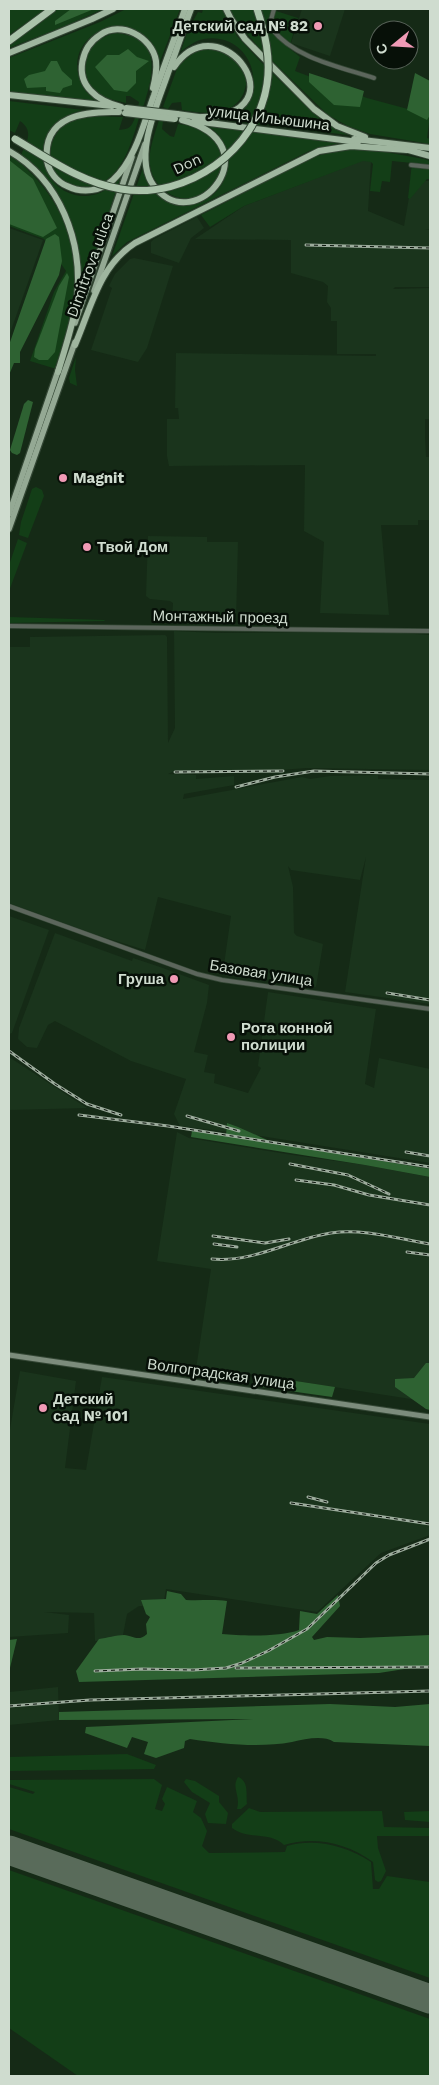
<svg xmlns="http://www.w3.org/2000/svg" width="439" height="2085" font-family="'Work Sans',sans-serif">
<style>
.built{fill:#1a341c}
.green{fill:#133e17}
.forest{fill:#2e6232}
.lines{fill:none;stroke-linecap:round;stroke-linejoin:round}
.runway{stroke:#596b5a;stroke-width:29}
.minor-casing{stroke:#334634;stroke-width:5.5}
.secondary-casing{stroke:#334634;stroke-width:7}
.primary-casing{stroke:#334634;stroke-width:8}
.trunk-casing{stroke:#334634;stroke-width:8}
.motorway-casing{stroke:#334634;stroke-width:9}
.minor{stroke:#5c665c;stroke-width:4}
.secondary{stroke:#7c8c7c;stroke-width:5}
.primary{stroke:#94a994;stroke-width:5.5}
.trunk{stroke:#9fb69f;stroke-width:6}
.motorway{stroke:#aac3aa;stroke-width:7}
.rail-casing{stroke:#9dac9d;stroke-width:3}
.rail{stroke:#071008;stroke-width:1;stroke-dasharray:4;stroke-linecap:butt}
.trunk-bridge-casing{stroke:#334634;stroke-width:8;stroke-linecap:butt}
.motorway-bridge-casing{stroke:#334634;stroke-width:9;stroke-linecap:butt}
.trunk-bridge{stroke:#9fb69f;stroke-width:6}
.motorway-bridge{stroke:#aac3aa;stroke-width:7}
.poi-dot{fill:#f09ab5;stroke:#071008;stroke-width:2}
.labels{text-anchor:middle;dominant-baseline:central;stroke-width:5;stroke-linejoin:round;paint-order:stroke}
.poi-label{font-size:15px;font-weight:bold;fill:#cfdccf;stroke:#071008;text-anchor:start}
.street-label{font-size:15px;fill:#cfdccf;stroke:#071008}
</style>
<rect width="100%" height="100%" fill="#152a16"/>
<g class="built">
<path d="M302,9H345L330,56L291,43Z"/>
<path d="M363,160L371,161L368,211L404,226L412,180L430,181V229H425L430,230V287H395L393,289L430,288V419H425V437L426,457H430V520H418V525H381L389,615L320,613L324,542L304,531L305,465L169,466L167,456V419H179L178,408H175L176,353L376,356V354H337V321H331V308L327,302L328,286L323,282L291,273V240L195,239L244,206Z"/>
<path d="M197,217L204,228L191,238L179,263L151,253V242L154,239Z"/>
<path d="M9,228L43,240L9,336Z"/>
<path d="M134,258L173,266L147,348L138,362L91,350L112,288L109,286L115,274L130,259Z"/>
<path d="M148,536L207,537V542H238L236,621L172,620L173,603L170,601L150,599L146,596Z"/>
<path d="M174,631L217,633L386,632L430,635V770L306,768L280,770H176L168,774L196,775V779L234,776V785L184,794L183,799L302,777L310,779L330,776L378,775V779L430,780V1004L345,992L366,857L360,880L291,870L288,866L293,887L294,933L297,936L323,944L316,987L223,972L231,916L158,897L145,950L97,935L9,903V647H30V637L165,635L167,637L168,743L175,728Z"/>
<path d="M9,916L49,930L12,1033L9,1034Z"/>
<path d="M55,933L132,961L133,958L160,967L209,985L207,1003L194,1052L208,1055L204,1072L215,1074L214,1083L248,1093L261,1068L258,1066L268,992L376,1009L365,1084L374,1088L379,1058L430,1069V1163L261,1136L180,1126L174,1114L186,1079L131,1061L55,1021L48,1025L37,1048L27,1047L18,1039L19,1028Z"/>
<path d="M9,1057L87,1108L9,1110Z"/>
<path d="M177,1132L189,1138L293,1155L365,1165L430,1177V1402L218,1369L217,1372L196,1369L211,1269L157,1261Z"/>
<path d="M20,1371L76,1381L65,1468L86,1470L102,1377L430,1424V1535L381,1553L317,1612L166,1589L163,1606H139L127,1614L122,1640L95,1641L94,1613L44,1612L69,1615L68,1633L9,1637V1435Z"/>
<path d="M58,1687L59,1720L9,1725V1692Z"/>
</g>
<g class="green">
<path d="M9,9H46L9,35Z"/>
<path d="M57,9H103L70,24L9,48V45L38,25Z"/>
<path d="M126,9H180L159,64C147,2 64,26 79,77C82,89 90,97 101,103L9,92V58L100,22Z"/>
<path d="M203,9H222L237,36L258,59L311,111L324,122L348,135L260,124L257,126L224,118C275,101 254,31 204,39C195,40 188,47 181,51L188,30L198,12L202,13Z"/>
<path d="M229,9H276V11L298,18L289,48L300,57L295,71L367,98L430,115L427,138L430,139V144L370,134L348,126L328,115L261,50L235,20Z"/>
<path d="M117,33C164,39 153,76 143,108L138,107L139,102L130,96H126V103C115,100 103,99 94,90C72,69 91,36 117,33Z"/>
<path d="M202,46L239,58C241,65 245,73 246,81C247,84 245,88 244,92C234,117 204,114 182,110L181,102L172,103L168,109L163,107L178,66Z"/>
<path d="M9,101L83,110C15,127 44,206 93,195C106,193 113,182 121,176L80,297C78,285 81,271 80,258C76,216 52,182 21,155C27,142 34,131 20,121L15,133L9,130Z"/>
<path d="M93,116L123,117L119,130C130,129 131,127 135,118H139C134,134 129,153 119,167C105,189 71,197 55,173C45,159 51,136 64,125C72,119 83,117 93,116Z"/>
<path d="M159,120L163,121L162,129L170,136L174,137L178,124C186,125 196,126 204,130C227,143 226,176 207,192C184,209 153,191 150,165C148,150 155,134 159,120Z"/>
<path d="M206,125L342,142L309,151L127,242L112,256L143,168C158,229 235,207 227,156C225,142 218,132 206,125Z"/>
<path d="M350,149L385,152L424,159L430,161V179H427L410,199L408,198L412,163L392,161L390,182L382,181L380,192L370,191L373,164L371,162L363,161L244,206L210,227L201,215L316,156Z"/>
<path d="M9,154C64,195 85,252 70,320C66,336 60,352 55,368H53L30,361L54,292L66,271L44,239L9,226Z"/>
<path d="M76,357L75,370L77,386L70,383L69,378Z"/>
<path d="M36,487L42,490L44,496L28,538L19,535L21,522L32,489Z"/>
<path d="M18,539L27,543L9,591V565Z"/>
<path d="M9,617L104,620L105,621L9,623Z"/>
<path d="M127,1754L156,1765L154,1769L9,1771V1757Z"/>
<path d="M238,1777C249,1781 246,1794 247,1804L241,1809H237C241,1795 231,1788 238,1777Z"/>
<path d="M154,1779L162,1785L155,1809L162,1811L165,1804L162,1799L167,1787L197,1801L193,1812L201,1818L207,1831L202,1846L209,1853L285,1852L287,1846C315,1838 347,1846 371,1862L373,1889H379L387,1876L430,1882V1978L9,1829V1787L33,1794L35,1792L9,1784V1780Z"/>
<path d="M186,1779L195,1781L219,1796V1802L228,1813L226,1824L208,1823L205,1814L210,1803L192,1792L184,1782Z"/>
<path d="M249,1808L260,1812L382,1811L384,1827L430,1828V1836H377L378,1848L386,1871L381,1881L378,1882L375,1880L373,1862C347,1843 314,1836 284,1845C270,1831 247,1840 232,1828V1824Z"/>
<path d="M430,1811V1822L405,1820L404,1812Z"/>
<path d="M9,1870L430,2019V2076H78L9,2028Z"/>
</g>
<g class="forest">
<path d="M71,9H94L55,25V21Z"/>
<path d="M128,49L137,57L149,61L136,71V83L127,92L114,90L95,67L107,55H119Z"/>
<path d="M51,61H57L62,71L72,80V85L63,88L60,93L46,91V87L27,88L24,79L29,75L45,71Z"/>
<path d="M309,73L364,91L360,107L334,105L309,82Z"/>
<path d="M415,73L430,81V115L427,120L407,110Z"/>
<path d="M9,160L33,179L57,228L43,237L9,224Z"/>
<path d="M55,234L59,237L62,261L59,275L20,352V363H14L9,375V345L46,239Z"/>
<path d="M67,273L69,277L55,352L48,360H39L34,357L35,349L59,286Z"/>
<path d="M28,400L33,402L20,453L17,455L12,453L10,450L24,404Z"/>
<path d="M227,1123L238,1127L274,1143L430,1169V1177L365,1165L191,1137L192,1131L226,1136Z"/>
<path d="M426,1363H430V1410L426,1409L395,1387V1379L414,1378Z"/>
<path d="M255,1375L263,1376L335,1387L332,1397L254,1386Z"/>
<path d="M167,1591L181,1594L186,1600C200,1601 213,1599 227,1601L222,1634C242,1636 281,1637 299,1630L300,1611L317,1614L338,1595L340,1606L312,1637L314,1640L327,1637L360,1638L430,1635V1665L379,1673L79,1682L76,1671L99,1639C107,1638 116,1635 124,1635C134,1636 138,1642 147,1634L146,1624L150,1617L146,1614L141,1600L166,1599Z"/>
<path d="M17,1639L9,1672V1640Z"/>
<path d="M330,1704L395,1707L430,1704V1746L334,1742C323,1735 306,1739 292,1742C259,1748 223,1744 190,1739L185,1741L184,1748L156,1758L144,1754L148,1742L132,1737L127,1748L85,1733L86,1727L253,1719L59,1720V1712Z"/>
</g>
<g class="lines">
<path class="runway" d="M9,1850L430,1999"/>
<g class="minor-casing">
<g id="minor">
<path d="M274,9L271,20L272,29C294,58 340,67 374,78"/>
<path d="M411,165L430,167"/>
<path d="M9,626L430,631"/>
<path d="M9,906L197,974L222,980L430,1009"/>
</g>
</g>
<g class="secondary-casing">
<path id="secondary" d="M9,1355L430,1417"/>
</g>
<g class="primary-casing">
<g id="primary">
<path d="M94,291L145,144"/>
<path d="M75,323L132,157"/>
<path d="M9,514L59,368"/>
<path d="M9,529L75,342"/>
</g>
</g>
<g class="trunk-casing">
<g id="trunk">
<path d="M226,9L231,19L245,39L314,109L337,126L365,137"/>
<path d="M9,53L92,19L113,9"/>
<path d="M174,67C220,0 304,115 202,117"/>
<path d="M9,95L112,106"/>
<path d="M121,107C110,104 99,100 91,91C75,75 81,47 100,35C121,20 152,37 156,61C157,70 155,80 153,88"/>
<path d="M119,112C86,111 42,115 47,161C49,172 57,182 67,186C83,194 101,191 113,180C136,159 144,122 154,95C164,66 175,37 185,9"/>
<path d="M177,114L206,118"/>
<path d="M182,120C274,144 196,240 154,186C132,158 158,103 168,73C176,52 183,30 191,9"/>
<path d="M194,121L358,142"/>
<path d="M354,139L430,148"/>
<path d="M405,149L430,156"/>
<path d="M9,151C60,180 83,241 77,298C74,323 65,348 58,372"/>
<path d="M75,345C91,308 99,266 135,243L319,151L351,146L407,150"/>
</g>
</g>
<g class="motorway-casing">
<path id="motorway" d="M9,41L52,9"/>
</g>
<use href="#minor" class="minor"/>
<use href="#secondary" class="secondary"/>
<use href="#primary" class="primary"/>
<use href="#trunk" class="trunk"/>
<use href="#motorway" class="motorway"/>
<g class="rail-casing">
<g id="rail">
<path d="M306,245L430,248"/>
<path d="M175,772L283,771"/>
<path d="M236,787L275,777L314,771L430,774"/>
<path d="M387,993L430,1000"/>
<path d="M9,1051L55,1084L87,1104L121,1115"/>
<path d="M79,1115L168,1126L430,1167"/>
<path d="M187,1116L239,1131"/>
<path d="M406,1152L430,1156"/>
<path d="M290,1164L348,1175L389,1194"/>
<path d="M296,1180L334,1185L369,1195L430,1205"/>
<path d="M213,1236L265,1243L289,1239"/>
<path d="M214,1244L237,1247"/>
<path d="M407,1252L430,1255"/>
<path d="M212,1259C254,1263 291,1239 331,1233C363,1228 399,1239 430,1244"/>
<path d="M308,1497L327,1502"/>
<path d="M291,1503L430,1524"/>
<path d="M236,1668L430,1667"/>
<path d="M95,1671L142,1669L193,1670L226,1668L242,1663L268,1651L307,1629L376,1563L389,1555L430,1539"/>
<path d="M9,1706L90,1700L430,1691"/>
</g>
</g>
<use href="#rail" class="rail"/>
<g class="trunk-bridge-casing">
<g id="trunk-bridge">
<path d="M126,108L177,114"/>
<path d="M125,113L175,119"/>
</g>
</g>
<g class="motorway-bridge-casing">
<path id="motorway-bridge" d="M15,139C49,159 82,183 121,189C187,200 257,150 267,84C271,58 265,33 257,9"/>
</g>
<use href="#trunk-bridge" class="trunk-bridge"/>
<use href="#motorway-bridge" class="motorway-bridge"/>
</g>
<g class="poi-dot">
<circle cx="318" cy="26" r="5"/>
<circle cx="63" cy="478" r="5"/>
<circle cx="87" cy="547" r="5"/>
<circle cx="174" cy="979" r="5"/>
<circle cx="231" cy="1037" r="5"/>
<circle cx="43" cy="1408" r="5"/>
</g>
<g class="labels">
<g class="poi-label">
<text x="308" y="26" text-anchor="end">Детский сад № 82</text>
<text x="73" y="478">Magnit</text>
<text x="97" y="547">Твой Дом</text>
<text x="164" y="979" text-anchor="end">Груша</text>
<text x="241" y="1028">Рота конной<tspan x="241" dy="17">полиции</tspan></text>
<text x="53" y="1399">Детский<tspan x="53" dy="17">сад № 101</tspan></text>
</g>
<g class="street-label">
<text transform="translate(269 118) rotate(7)">улица Ильюшина</text>
<text transform="translate(187 164) rotate(-25)">Don</text>
<text transform="translate(90 265) rotate(-70)">Dimitrova ulica</text>
<text transform="translate(220 617) rotate(1)">Монтажный проезд</text>
<text transform="translate(261 973) rotate(9)">Базовая улица</text>
<text transform="translate(221 1374) rotate(8)">Волгоградская улица</text>
</g>
</g>
<rect width="439" height="2085" fill="none" stroke="#cfdccf" stroke-width="20"/>
<g transform="translate(394 45) rotate(252)"><circle r="24" fill="#071008" stroke="#576258"/>
<path d="M0-4L9 19L0 12L-9 19Z" fill="#f09ab5"/>
<text y="-8" font-size="14" font-weight="bold" text-anchor="middle" fill="#cfdccf">С</text>
</g>
</svg>
